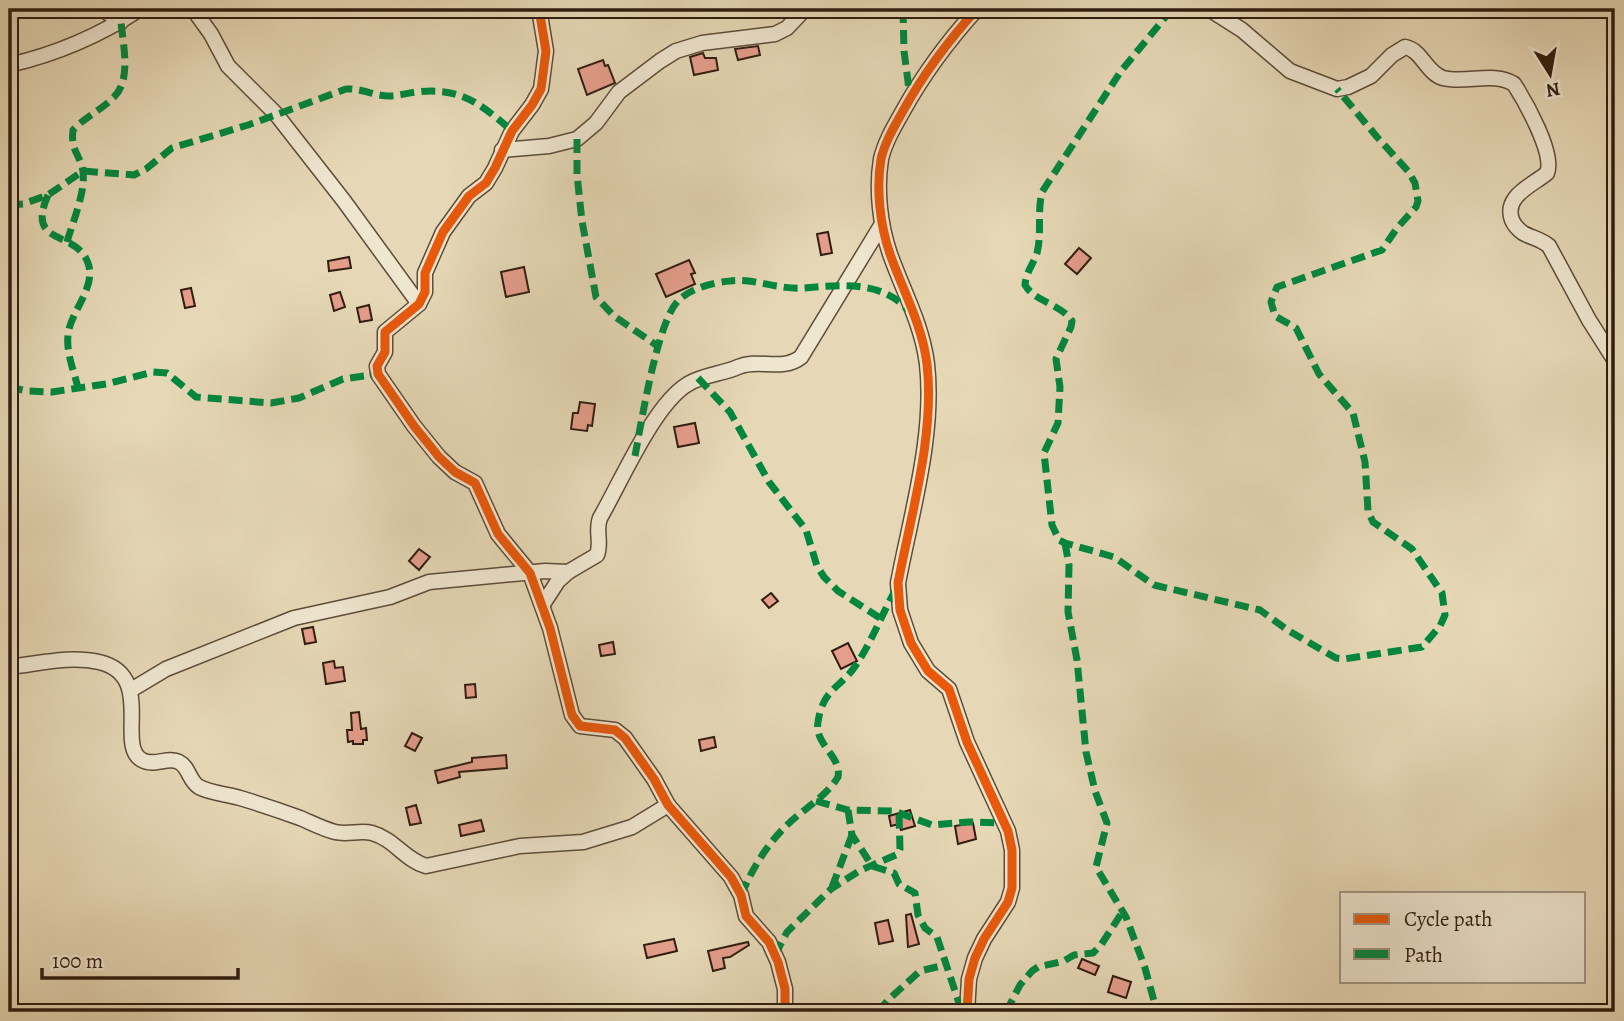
<svg xmlns="http://www.w3.org/2000/svg" width="1624" height="1021" font-family="Alegreya,serif">
<style>
.building{fill:#e59e8c;stroke:#301d10;stroke-width:2}
.lines{fill:none;stroke-linecap:round;stroke-linejoin:round}
.street-casing{stroke:#5e4c3a;stroke-width:17}
.street{stroke:#efe6d0;stroke-width:14}
.quiet{stroke:#00873e;stroke-width:7;stroke-dasharray:14 7;stroke-linecap:butt}
.cycleway-casing{stroke:#efe6d0;stroke-width:13}
.cycleway{stroke:#e8590c;stroke-width:9}
</style>
<rect width="100%" height="100%" fill="#e6d8b6"/>
<filter id="stains"><feTurbulence type="fractalNoise" baseFrequency=".00286" numOctaves="4"/><feColorMatrix values="0 0 0 0 .2 0 0 0 0 .09 0 0 0 0 .02 0 0 0 .5 -.17"/></filter>
<radialGradient id="worn" r=".72"><stop offset=".6" stop-color="#630" stop-opacity="0"/><stop offset="1" stop-color="#630" stop-opacity=".3"/></radialGradient>
<g class="building">
<path d="M758,46L760,55L738,60L735,49Z"/>
<path d="M703,53L705,58H716L718,70L694,75L690,57Z"/>
<path d="M603,60L605,66L608,65L615,83L587,95L578,69Z"/>
<path d="M828,232L832,253L821,255L817,234Z"/>
<path d="M1079,248L1091,258L1077,274L1065,264Z"/>
<path d="M349,257L351,268L329,271L328,261Z"/>
<path d="M689,260L695,273L691,274L695,284L666,297L656,274Z"/>
<path d="M524,267L529,292L506,297L501,272Z"/>
<path d="M191,288L195,306L185,308L181,290Z"/>
<path d="M340,292L345,307L334,311L330,295Z"/>
<path d="M369,305L372,320L360,322L357,308Z"/>
<path d="M580,402L595,404L592,426L588,425L587,431L571,429L573,413H578Z"/>
<path d="M695,423L699,443L678,447L674,427Z"/>
<path d="M419,549L430,557L419,570L409,561Z"/>
<path d="M771,593L778,601L769,608L762,600Z"/>
<path d="M313,627L316,642L305,644L302,629Z"/>
<path d="M613,642L615,654L601,656L599,645Z"/>
<path d="M848,643L857,661L841,669L832,651Z"/>
<path d="M334,661L335,668L343,667L345,681L326,684L323,663Z"/>
<path d="M475,684L476,697L466,698L465,685Z"/>
<path d="M359,712L361,729L366,728L367,740H363V744H353V741L348,742L347,730H352L351,713Z"/>
<path d="M412,733L422,738L415,751L405,746Z"/>
<path d="M714,737L716,747L701,751L699,740Z"/>
<path d="M506,755L507,768L459,772L460,777L438,783L435,771L472,762V758Z"/>
<path d="M416,805L421,823L410,825L406,808Z"/>
<path d="M910,810L915,826L901,830L899,824L891,826L889,816Z"/>
<path d="M481,820L484,831L461,836L459,825Z"/>
<path d="M973,823L976,839L958,844L955,826Z"/>
<path d="M911,914L919,944L908,947L906,915Z"/>
<path d="M888,920L893,941L879,944L875,923Z"/>
<path d="M674,939L677,951L647,958L644,945Z"/>
<path d="M748,942L749,945L730,957L723,958L725,968L713,971L708,951Z"/>
<path d="M1082,959L1099,966L1095,975L1078,968Z"/>
<path d="M1113,976L1131,982L1126,998L1108,992Z"/>
</g>
<g class="lines">
<g class="street-casing">
<g id="street">
<path d="M102,9L121,22"/>
<path d="M193,9L211,34L228,66L276,114L344,201L419,304"/>
<path d="M539,9L546,51L541,89L532,105L512,131L495,168L486,183L469,196L443,232L425,273V292L419,304L385,332V352L377,366L378,374L414,426L439,457L455,472L475,483L498,534L530,573L550,628L572,715L580,726L615,730L625,738L654,779L668,805L731,877L741,895L746,916L769,942L778,962L785,989V1012"/>
<path d="M1209,9L1242,30L1290,71L1337,89L1348,87L1371,76L1392,55L1405,47C1422,50 1426,73 1443,78C1466,84 1494,71 1514,84C1525,101 1555,154 1547,173C1533,185 1503,196 1512,220C1514,225 1519,230 1523,233C1532,238 1541,239 1549,246L1589,320L1615,361"/>
<path d="M9,65C57,54 99,36 140,9"/>
<path d="M502,150L549,146L577,139L596,123L619,92L660,61L676,51L702,43L775,34L787,28L805,9"/>
<path d="M543,604L558,581L568,572L597,555C602,542 595,531 600,518C621,482 654,404 688,384C702,375 722,374 738,367C759,358 782,372 801,357L882,224"/>
<path d="M9,667C38,664 69,655 99,662C156,675 115,746 142,760C154,767 168,756 179,762C189,767 189,781 199,787C210,793 227,794 240,798C260,804 281,811 300,818C312,823 323,829 335,832C347,835 360,830 372,833C394,839 405,860 426,866L520,846L583,842L632,827L668,805"/>
<path d="M131,690L166,669L294,618L390,597L429,582L545,571L568,572"/>
<path d="M967,1012L969,979L975,958L984,939L1008,902L1012,888V850L1008,831L967,742L949,689L928,671L911,643L900,610L898,583C911,514 935,435 927,364C922,324 903,291 890,254C880,225 876,189 881,159C885,142 894,127 903,111C924,73 948,41 977,9"/>
</g>
</g>
<use href="#street" class="street"/>
<g class="quiet">
<path d="M903,9L904,51L910,97"/>
<path d="M1172,9L1121,71L1042,192C1037,212 1042,234 1037,253C1033,265 1026,272 1025,285C1035,302 1061,304 1072,321L1071,327L1056,359L1060,387L1058,423L1044,453L1052,525L1059,540L1065,543L1114,557L1154,585L1260,610L1289,631L1336,658L1344,659L1422,647L1440,626L1445,615L1442,593L1412,549L1373,522L1368,511L1365,462L1353,413L1319,374L1296,328L1275,316L1271,302L1277,287L1382,250L1397,228L1416,207L1418,201L1415,183L1408,171L1377,137L1337,89"/>
<path d="M577,139V175L582,221L596,297L614,316L659,347"/>
<path d="M48,195C25,247 76,229 88,263C97,287 70,312 68,335C66,353 74,371 78,388"/>
<path d="M9,205L23,204L48,195L83,171L134,175L146,169L172,148L248,125L346,89C362,88 374,96 389,96C398,96 407,93 416,92C460,87 480,103 512,131"/>
<path d="M67,242C72,224 86,191 83,172C81,155 70,151 73,130C85,117 101,110 113,98C132,81 123,45 121,22"/>
<path d="M698,378L730,412L769,482L806,530L817,566L824,577L838,591L880,618"/>
<path d="M9,387L27,391L52,392L106,384L153,372L167,373L196,397L271,403L299,398L343,379L378,374"/>
<path d="M635,456C641,424 657,324 677,302C688,289 714,282 730,281C755,278 779,290 804,288C840,285 881,280 908,310"/>
<path d="M1065,543L1069,565L1068,612L1077,660L1086,752L1095,791L1107,823L1096,867L1126,917L1145,968L1157,1012"/>
<path d="M9,668V667"/>
<path d="M816,801L848,810L894,811L932,825L969,822L1005,823"/>
<path d="M848,810L852,835L867,858L872,866L894,873L899,884L915,893L918,915L925,928L937,937L962,1012"/>
<path d="M832,887L852,835"/>
<path d="M741,895C753,868 765,847 786,826C803,809 825,798 838,777C842,756 814,745 818,722C823,688 840,689 856,665C871,643 884,610 897,587"/>
<path d="M775,955L787,932L831,889L859,871L898,854L900,849L899,813"/>
<path d="M9,997L13,1000L16,1012"/>
<path d="M712,1012L720,1009L736,1012"/>
<path d="M878,1012L888,1000L920,971L945,965"/>
<path d="M1006,1012L1020,985L1032,971L1038,967L1064,961L1074,955L1093,953L1101,945L1123,911"/>
</g>
<g class="cycleway-casing">
<g id="cycleway">
<path d="M539,9L546,51L541,89L532,105L512,131L495,168L486,183L469,196L443,232L425,273V292L419,304L385,332V352L377,366L378,374L414,426L439,457L455,472L475,483L498,534L530,573L550,628L572,715L580,726L615,730L625,738L654,779L668,805L731,877L741,895L746,916L769,942L778,962L785,989V1012"/>
<path d="M967,1012L969,979L975,958L984,939L1008,902L1012,888V850L1008,831L967,742L949,689L928,671L911,643L900,610L898,583C911,514 935,435 927,364C922,324 903,291 890,254C880,225 876,189 881,159C885,142 894,127 903,111C924,73 948,41 977,9"/>
</g>
</g>
<use href="#cycleway" class="cycleway"/>
</g>
<rect width="1624" height="1021" fill="none" stroke="#e6d8b6" stroke-width="35"/>
<rect x="10" y="10" width="1603" height="1000" fill="none" stroke="#301d10" stroke-width="3.5"/>
<rect x="18" y="18" width="1589" height="986" fill="none" stroke="#301d10" stroke-width="2"/>
<rect x="1340" y="892" width="245" height="91" fill="#efe6d0" stroke="#a39683" stroke-width="2"/>
<rect x="1354" y="914" width="35" height="10" fill="#e8590c" stroke="#a39683" stroke-width="2"/>
<text x="1404" y="926" font-size="21" fill="#301d10">Cycle path</text>
<rect x="1354" y="949" width="35" height="10" fill="#00873e" stroke="#a39683" stroke-width="2"/>
<text x="1404" y="962" font-size="21" fill="#301d10">Path</text>
<g transform="translate(1550 74) rotate(169)" stroke="#efe6d0" stroke-width="5" paint-order="stroke">
<path d="M0-5L12 26L0 18L-12 26Z" fill="#301d10"/>
<text y="-10" font-size="19" font-weight="bold" text-anchor="middle" fill="#301d10">N</text>
</g>
<path d="M42 968v10h196v-10" fill="none" stroke="#301d10" stroke-width="3.5"/>
<text x="52" y="968" font-size="21" fill="#301d10" stroke="#efe6d0" stroke-width="5" paint-order="stroke">100 m</text>
<rect width="100%" height="100%" filter="url(#stains)"/>
<rect width="100%" height="100%" fill="url(#worn)"/>
</svg>
